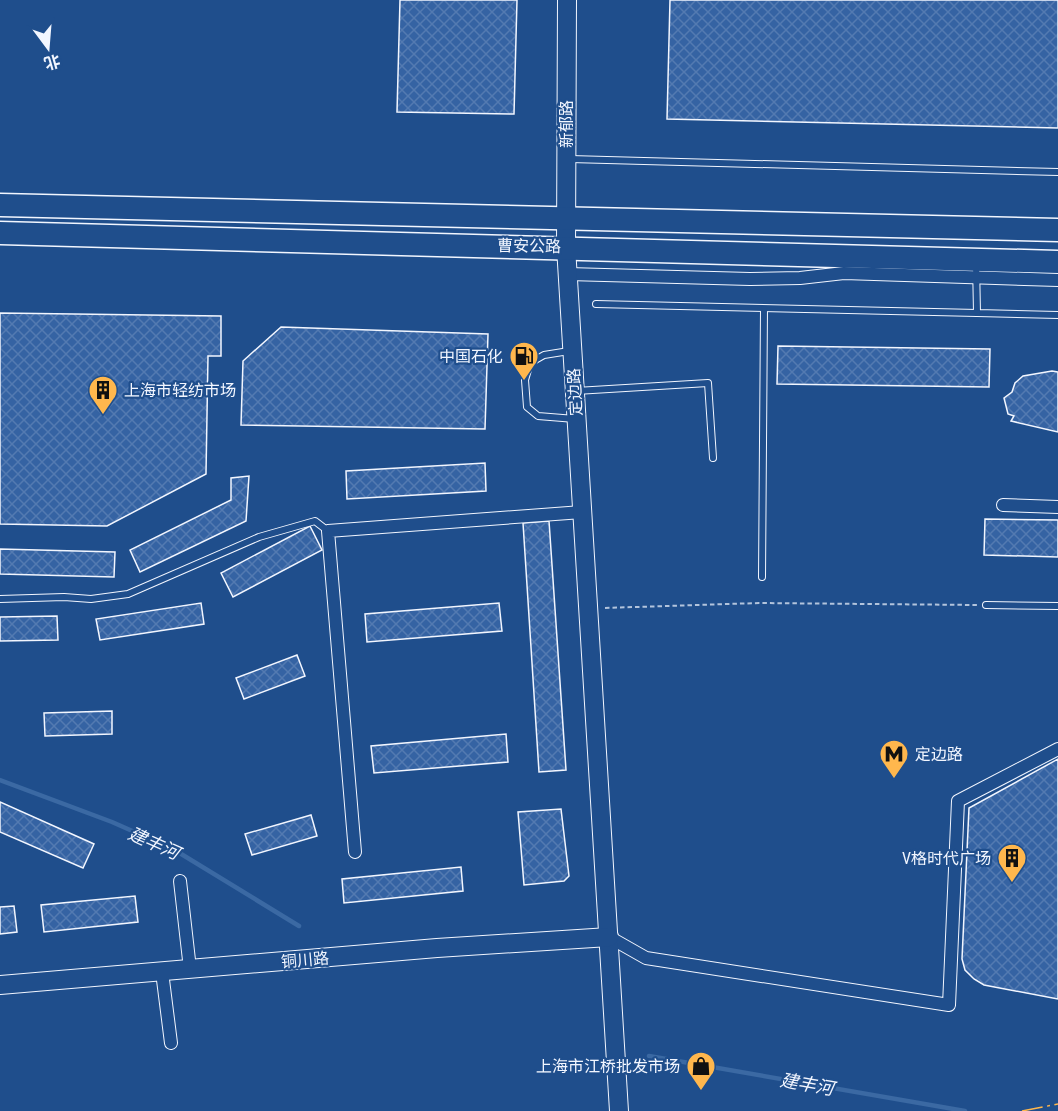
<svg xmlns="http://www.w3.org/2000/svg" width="1058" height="1111" font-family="'Roboto Condensed','Noto Sans SC',sans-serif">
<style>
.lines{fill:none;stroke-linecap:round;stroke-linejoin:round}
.stream{stroke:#3b69a3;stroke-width:4.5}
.building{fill:url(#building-cross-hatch);stroke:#f2f6ff;stroke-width:1.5}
.lane-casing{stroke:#f2f6ff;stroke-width:8}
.street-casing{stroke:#f2f6ff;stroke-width:14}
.secondary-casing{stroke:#f2f6ff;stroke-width:20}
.highway-casing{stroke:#f2f6ff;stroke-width:25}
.path{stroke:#b3c4dc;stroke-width:2;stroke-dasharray:4.5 3;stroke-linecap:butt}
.lane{stroke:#1f4e8c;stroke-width:6}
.street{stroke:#1f4e8c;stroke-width:12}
.secondary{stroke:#1f4e8c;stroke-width:18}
.highway{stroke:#1f4e8c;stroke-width:22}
.power{stroke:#ffb74d;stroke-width:1.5;stroke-dasharray:21 4.5 3 4.5;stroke-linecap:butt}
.labels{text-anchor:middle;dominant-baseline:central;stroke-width:4.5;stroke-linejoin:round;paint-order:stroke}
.street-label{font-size:16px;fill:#f2f6ff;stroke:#1f4e8c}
.poi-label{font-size:16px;fill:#f2f6ff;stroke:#1f4e8c;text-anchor:end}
.water-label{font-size:18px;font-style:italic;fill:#f2f6ff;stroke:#1f4e8c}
</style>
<defs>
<pattern id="building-cross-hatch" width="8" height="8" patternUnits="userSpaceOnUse" patternTransform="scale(1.5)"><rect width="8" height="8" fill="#3563a3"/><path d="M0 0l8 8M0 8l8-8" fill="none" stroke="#537ab1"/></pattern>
</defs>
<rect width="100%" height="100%" fill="#1f4e8c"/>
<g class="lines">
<g class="stream">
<path d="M0,780L112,822L173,849L299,926"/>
<path d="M649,1056L965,1111"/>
</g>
</g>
<g class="building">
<path d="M400,0H517L514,114L397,112Z"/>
<path d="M670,0H1058V128L667,119Z"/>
<path d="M0,313L221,316V356H208L206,474L107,526L0,524Z"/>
<path d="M281,327L488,334L485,429L241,425L243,361Z"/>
<path d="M778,346L990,349L989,387L777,384Z"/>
<path d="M1052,371L1058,372V432L1011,421L1014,416L1008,414L1004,398L1012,392L1015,383L1023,376Z"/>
<path d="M485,463L486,491L347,499L346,471Z"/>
<path d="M249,476L246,521L140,572L130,550L231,500V478Z"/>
<path d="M985,519L1058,520V557L984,555Z"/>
<path d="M549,521L566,770L539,772L523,523Z"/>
<path d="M310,526L322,550L233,597L221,573Z"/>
<path d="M0,549L115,552L114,577L0,574Z"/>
<path d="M201,603L204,624L100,640L96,619Z"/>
<path d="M499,603L502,631L367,642L365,614Z"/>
<path d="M57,616L58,640L0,641V617Z"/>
<path d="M297,655L305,676L244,699L236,678Z"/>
<path d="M112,711V734L45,736L44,713Z"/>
<path d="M506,734L508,762L374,773L371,746Z"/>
<path d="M1058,759V999L984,985L974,979L965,970L962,959L969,808Z"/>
<path d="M0,802L94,844L83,868L0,832Z"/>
<path d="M561,809L569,876L564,881L524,885L518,812Z"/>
<path d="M311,815L317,836L252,855L245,834Z"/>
<path d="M461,867L463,891L344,903L342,879Z"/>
<path d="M135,896L138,922L44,932L41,905Z"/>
<path d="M14,906L17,932L0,934V907Z"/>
</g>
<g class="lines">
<g class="lane-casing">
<g id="lane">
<path d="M570,159L1058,172"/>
<path d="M976,263L977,313L1058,315"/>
<path d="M596,304L977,313"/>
<path d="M569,351L544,355L530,363L525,380L527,407L538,416L575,419"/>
<path d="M576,391L708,383L713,458"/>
<path d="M762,577L764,309"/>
<path d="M0,599L64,597L91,599L128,594L259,537L315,521L328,531"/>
<path d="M986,605L1058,606"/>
</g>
</g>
<g class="street-casing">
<g id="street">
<path d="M568,274L750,279L800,278L844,273L1058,280"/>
<path d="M1003,505L1058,507"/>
<path d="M355,852L328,531L582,512"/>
<path d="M180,881L190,969"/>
<path d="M609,937L646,958L949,1005L958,801L1058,749"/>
<path d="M162,972L171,1043"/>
</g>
</g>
<g class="secondary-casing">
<g id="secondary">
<path d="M567,0L566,247L619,1111"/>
<path d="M0,985L437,948L609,937"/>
</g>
</g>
<g class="highway-casing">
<g id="highway">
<path d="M0,205L1058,230"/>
<path d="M0,233L1058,262"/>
</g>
</g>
<path class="path" d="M605,608L759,603L977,605"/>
<use href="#lane" class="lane"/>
<use href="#street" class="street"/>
<use href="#secondary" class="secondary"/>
<use href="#highway" class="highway"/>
<path class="power" d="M1022,1111L1058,1104"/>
</g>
<defs>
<g id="fuel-pin" transform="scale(1.5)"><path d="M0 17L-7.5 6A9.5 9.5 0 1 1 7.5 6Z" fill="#ffb74d" stroke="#1f4e8c"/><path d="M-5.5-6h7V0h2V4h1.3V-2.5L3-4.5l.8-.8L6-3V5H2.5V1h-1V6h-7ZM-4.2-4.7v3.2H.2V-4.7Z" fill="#111"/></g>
<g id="building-pin" transform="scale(1.5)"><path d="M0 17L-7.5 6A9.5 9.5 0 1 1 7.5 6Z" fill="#ffb74d" stroke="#1f4e8c"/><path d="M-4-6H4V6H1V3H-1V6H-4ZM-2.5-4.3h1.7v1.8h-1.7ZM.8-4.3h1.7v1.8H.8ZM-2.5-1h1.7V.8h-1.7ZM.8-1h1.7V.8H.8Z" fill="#111"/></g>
<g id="metro-pin" transform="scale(1.5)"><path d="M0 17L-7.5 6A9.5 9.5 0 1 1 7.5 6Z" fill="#ffb74d" stroke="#1f4e8c"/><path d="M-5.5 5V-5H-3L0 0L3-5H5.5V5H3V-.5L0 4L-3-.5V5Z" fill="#111"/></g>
<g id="shop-pin" transform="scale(1.5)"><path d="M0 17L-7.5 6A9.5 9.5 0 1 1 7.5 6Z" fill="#ffb74d" stroke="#1f4e8c"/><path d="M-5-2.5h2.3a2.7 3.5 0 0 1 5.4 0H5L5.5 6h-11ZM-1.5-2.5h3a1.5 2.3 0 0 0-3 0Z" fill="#111"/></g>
</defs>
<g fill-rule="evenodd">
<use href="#fuel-pin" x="524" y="356"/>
<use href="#building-pin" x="103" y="390"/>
<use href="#metro-pin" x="894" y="754"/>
<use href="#building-pin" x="1012" y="858"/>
<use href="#shop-pin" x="701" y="1066"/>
</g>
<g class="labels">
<g class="street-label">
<text transform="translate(566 124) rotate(-90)">新郁路</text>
<text transform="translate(529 246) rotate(1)">曹安公路</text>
<text transform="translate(575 392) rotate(-93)">定边路</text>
<text transform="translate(305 960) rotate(-5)">铜川路</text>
</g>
<g class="poi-label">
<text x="503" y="356">中国石化</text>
<text x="124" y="390" text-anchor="start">上海市轻纺市场</text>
<text x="915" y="754" text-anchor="start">定边路</text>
<text x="991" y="858">V格时代广场</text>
<text x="680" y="1066">上海市江桥批发市场</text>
</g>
<g class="water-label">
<text transform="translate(154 843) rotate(24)">建丰河</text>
<text transform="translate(807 1084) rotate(10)">建丰河</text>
</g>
</g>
<g transform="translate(48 48) rotate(164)" stroke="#1f4e8c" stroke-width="4.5" paint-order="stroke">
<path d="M0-4.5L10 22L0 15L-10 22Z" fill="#f2f6ff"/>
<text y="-9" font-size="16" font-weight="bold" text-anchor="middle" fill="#f2f6ff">北</text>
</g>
</svg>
